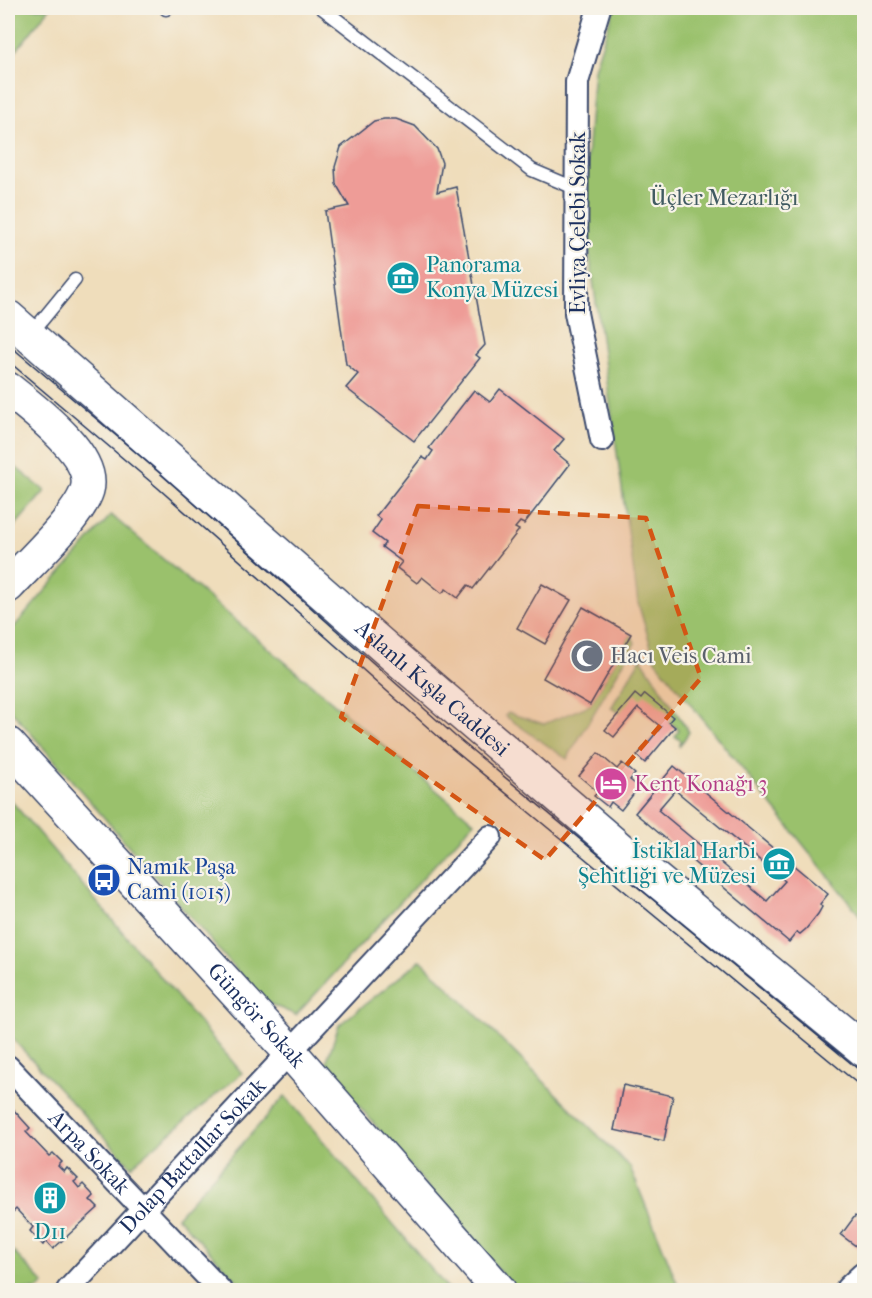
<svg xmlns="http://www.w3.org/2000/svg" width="872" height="1298" font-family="'IM FELL French Canon',serif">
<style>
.green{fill:#9ac16c;stroke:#5a7865;stroke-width:1.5}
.building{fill:#ee9c97;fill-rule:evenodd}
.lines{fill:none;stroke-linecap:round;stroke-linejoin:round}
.service-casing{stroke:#3b496c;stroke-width:15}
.minor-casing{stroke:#3b496c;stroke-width:26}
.tertiary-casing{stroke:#3b496c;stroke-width:32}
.secondary-casing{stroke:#3b496c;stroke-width:36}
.service{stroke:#fff;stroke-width:12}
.minor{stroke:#fff;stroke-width:22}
.tertiary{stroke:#fff;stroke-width:28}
.secondary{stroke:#fff;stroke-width:33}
.tram{stroke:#1b2f5e;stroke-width:1.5}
.marked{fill:#d45514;fill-opacity:0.2;stroke:#d45514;stroke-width:4.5;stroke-dasharray:12 8;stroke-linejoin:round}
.labels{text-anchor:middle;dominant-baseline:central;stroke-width:4.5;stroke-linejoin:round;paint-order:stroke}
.park-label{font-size:22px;fill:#415b62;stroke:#f7f3e8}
.street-label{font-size:22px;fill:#1b2f5e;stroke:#f7f3e8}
.culture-label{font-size:22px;fill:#0d838f;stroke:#f7f3e8;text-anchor:start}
.worship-label{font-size:22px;fill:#5b616d;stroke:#f7f3e8;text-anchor:start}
.hotel-label{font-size:22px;fill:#b23c85;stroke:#f7f3e8;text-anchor:start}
.transit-label{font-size:22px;fill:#164399;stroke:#f7f3e8;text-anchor:start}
</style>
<rect width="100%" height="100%" fill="#f7f3e8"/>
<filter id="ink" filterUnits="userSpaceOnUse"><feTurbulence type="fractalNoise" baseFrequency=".0167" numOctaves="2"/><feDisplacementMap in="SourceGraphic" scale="12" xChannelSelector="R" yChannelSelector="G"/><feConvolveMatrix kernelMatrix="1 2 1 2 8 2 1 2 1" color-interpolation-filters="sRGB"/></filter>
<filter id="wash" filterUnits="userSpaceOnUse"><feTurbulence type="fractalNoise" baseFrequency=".008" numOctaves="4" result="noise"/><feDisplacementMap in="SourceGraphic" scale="24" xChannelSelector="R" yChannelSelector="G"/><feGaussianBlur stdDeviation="1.35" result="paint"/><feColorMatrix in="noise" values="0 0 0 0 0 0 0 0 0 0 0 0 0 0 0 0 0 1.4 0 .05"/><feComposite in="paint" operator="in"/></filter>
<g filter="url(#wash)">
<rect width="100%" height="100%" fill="#efddbb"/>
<g class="green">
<path d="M8,8H50L8,61Z"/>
<path d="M614,8H864V925L858,913L655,660L638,603L583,209L594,69Z"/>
<path d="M8,461L45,491L8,534Z"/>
<path d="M111,515L474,822L296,1015L263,1001L8,707V634Z"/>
<path d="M631,634L635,643L567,759L505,716L508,713L544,724L590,705Z"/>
<path d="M641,658L689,732L679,747L681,741L675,736L679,730L648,705L635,703L625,716L611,708Z"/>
<path d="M8,797L242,1073L131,1166L8,1034Z"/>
<path d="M421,960L630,1167L680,1290H515L325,1066L339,1025Z"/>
<path d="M285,1096L449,1290H246L177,1217Z"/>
<path d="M8,1246L44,1284L37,1290H8Z"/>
</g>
<g id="blocks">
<g class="building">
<path d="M384,119H396L415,126L437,149L442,163L437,192L456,187L485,345L476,355L480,358L414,441L346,388L358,374L346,364L325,211L349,206L336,184L335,167L341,147L374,121Z"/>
<path d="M500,389L564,439L554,451L570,464L524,524L520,522L515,528L519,530L473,589L468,585L458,598L446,589L442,593L422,577L417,583L397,568L402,562L382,547L385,543L372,533L381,520L376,516L422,457L427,460L433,451L429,448L474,390L490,402Z"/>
<path d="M542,584L571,600L545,644L517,628Z"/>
<path d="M583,607L631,634L590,705L543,678Z"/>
<path d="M635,694L641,699L645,694L673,717L669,722L675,727L645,763L637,756L661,727L638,708L614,737L605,730Z"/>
<path d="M598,753L617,769L622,763L635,774L630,780L639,787L621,810L611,802L608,807L594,796L598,792L579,776Z"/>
<path d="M674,766L828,894L820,904L822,907L818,914L806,929L800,934L797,932L789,942L635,813ZM675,790L785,881L767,901L658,810Z"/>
<path d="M623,1085L673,1096L664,1141L614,1130Z"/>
<path d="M11,1107L30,1128L26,1132L49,1156L53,1153L62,1162L58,1166L64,1172L67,1168L78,1179L74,1182L79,1188L83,1184L94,1196L90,1200L98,1208L53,1249L46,1241L43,1245L30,1231L33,1227L16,1209L13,1212L8,1207V1111Z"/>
<path d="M855,1216L864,1222V1252L841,1235Z"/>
</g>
</g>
</g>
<g filter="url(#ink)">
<use href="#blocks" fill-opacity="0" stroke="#3b496c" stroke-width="1.5"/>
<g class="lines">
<g class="service-casing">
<g id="service">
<path d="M322,8L532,170L577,189"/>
<path d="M166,9L167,8"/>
<path d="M30,335L75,280"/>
</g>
</g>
<g class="minor-casing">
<g id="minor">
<path d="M599,8L577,82L576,313L602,440"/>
<path id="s1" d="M8,1067L220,1290"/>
<path id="s2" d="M68,1290L490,837"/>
</g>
</g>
<g class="tertiary-casing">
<path id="tertiary" d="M850,1290L864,1277"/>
</g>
<g class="secondary-casing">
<g id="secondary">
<path id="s3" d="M8,317L392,654L642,868L864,1050"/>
<path d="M8,389C32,408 97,456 87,490C79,517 28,564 8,586"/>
<path id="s4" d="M8,744L290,1052L499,1290"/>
</g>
</g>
<use href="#service" class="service"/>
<use href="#minor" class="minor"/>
<use href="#tertiary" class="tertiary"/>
<use href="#secondary" class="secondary"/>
<g class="tram">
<path d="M8,344L159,472L455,736L864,1074"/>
<path d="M8,361L158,488L450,747L864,1089"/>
</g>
</g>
</g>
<path class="marked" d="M418,506L646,518L701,678L545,860L341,717Z"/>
<defs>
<g id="museum-disc" transform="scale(1.725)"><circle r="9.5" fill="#0f9aa8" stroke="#f7f3e8"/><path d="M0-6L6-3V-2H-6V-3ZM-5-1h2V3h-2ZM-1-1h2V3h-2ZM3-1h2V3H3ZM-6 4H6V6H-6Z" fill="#fff"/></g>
<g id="mosque-disc" transform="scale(1.725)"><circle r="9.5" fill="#6b7280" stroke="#f7f3e8"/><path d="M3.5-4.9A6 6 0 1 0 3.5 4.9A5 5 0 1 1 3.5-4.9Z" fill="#fff"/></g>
<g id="hotel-disc" transform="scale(1.725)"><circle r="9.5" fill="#d1479c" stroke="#f7f3e8"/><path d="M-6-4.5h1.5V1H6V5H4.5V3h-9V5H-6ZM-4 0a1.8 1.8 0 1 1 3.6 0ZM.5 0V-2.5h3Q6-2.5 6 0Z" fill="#fff"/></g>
<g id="bus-disc" transform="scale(1.725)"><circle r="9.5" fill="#1a4fb4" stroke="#f7f3e8"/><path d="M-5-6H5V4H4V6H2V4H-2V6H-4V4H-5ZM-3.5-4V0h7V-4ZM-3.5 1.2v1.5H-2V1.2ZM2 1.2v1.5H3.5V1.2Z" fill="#fff"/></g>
<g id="building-disc" transform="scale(1.725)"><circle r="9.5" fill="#0f9aa8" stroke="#f7f3e8"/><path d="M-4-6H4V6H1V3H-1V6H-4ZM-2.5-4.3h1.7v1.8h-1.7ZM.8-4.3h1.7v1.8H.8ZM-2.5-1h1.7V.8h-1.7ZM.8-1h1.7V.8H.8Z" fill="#fff"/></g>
</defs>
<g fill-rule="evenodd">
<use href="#museum-disc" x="403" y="278"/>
<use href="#mosque-disc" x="587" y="656"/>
<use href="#hotel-disc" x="611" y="784"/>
<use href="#museum-disc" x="779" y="864"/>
<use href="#bus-disc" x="104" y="880"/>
<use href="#building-disc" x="50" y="1198"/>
</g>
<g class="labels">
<g class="park-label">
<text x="724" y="198">Üçler Mezarlığı</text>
</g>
<g class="street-label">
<text transform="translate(578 223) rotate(-90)">Evliya Çelebi Sokak</text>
<text stroke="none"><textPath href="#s3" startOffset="564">Aslanlı Kışla Caddesi</textPath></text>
<text stroke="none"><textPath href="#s4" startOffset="368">Güngör Sokak</textPath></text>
<text stroke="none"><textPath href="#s1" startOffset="118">Arpa Sokak</textPath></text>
<text stroke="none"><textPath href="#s2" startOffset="183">Dolap Battallar Sokak</textPath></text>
</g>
<g class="culture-label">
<text x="426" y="265">Panorama<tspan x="426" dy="25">Konya Müzesi</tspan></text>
<text x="756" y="851" text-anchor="end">İstiklal Harbi<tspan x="756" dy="25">Şehitliği ve Müzesi</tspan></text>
<text x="50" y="1232" text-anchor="middle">D11</text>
</g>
<g class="worship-label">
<text x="610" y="656">Hacı Veis Cami</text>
</g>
<g class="hotel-label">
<text x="634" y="784">Kent Konağı 3</text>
</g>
<g class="transit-label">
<text x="127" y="867">Namık Paşa<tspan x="127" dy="25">Cami (1015)</tspan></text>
</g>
</g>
<rect width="872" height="1298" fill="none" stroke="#f7f3e8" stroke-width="30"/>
</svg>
